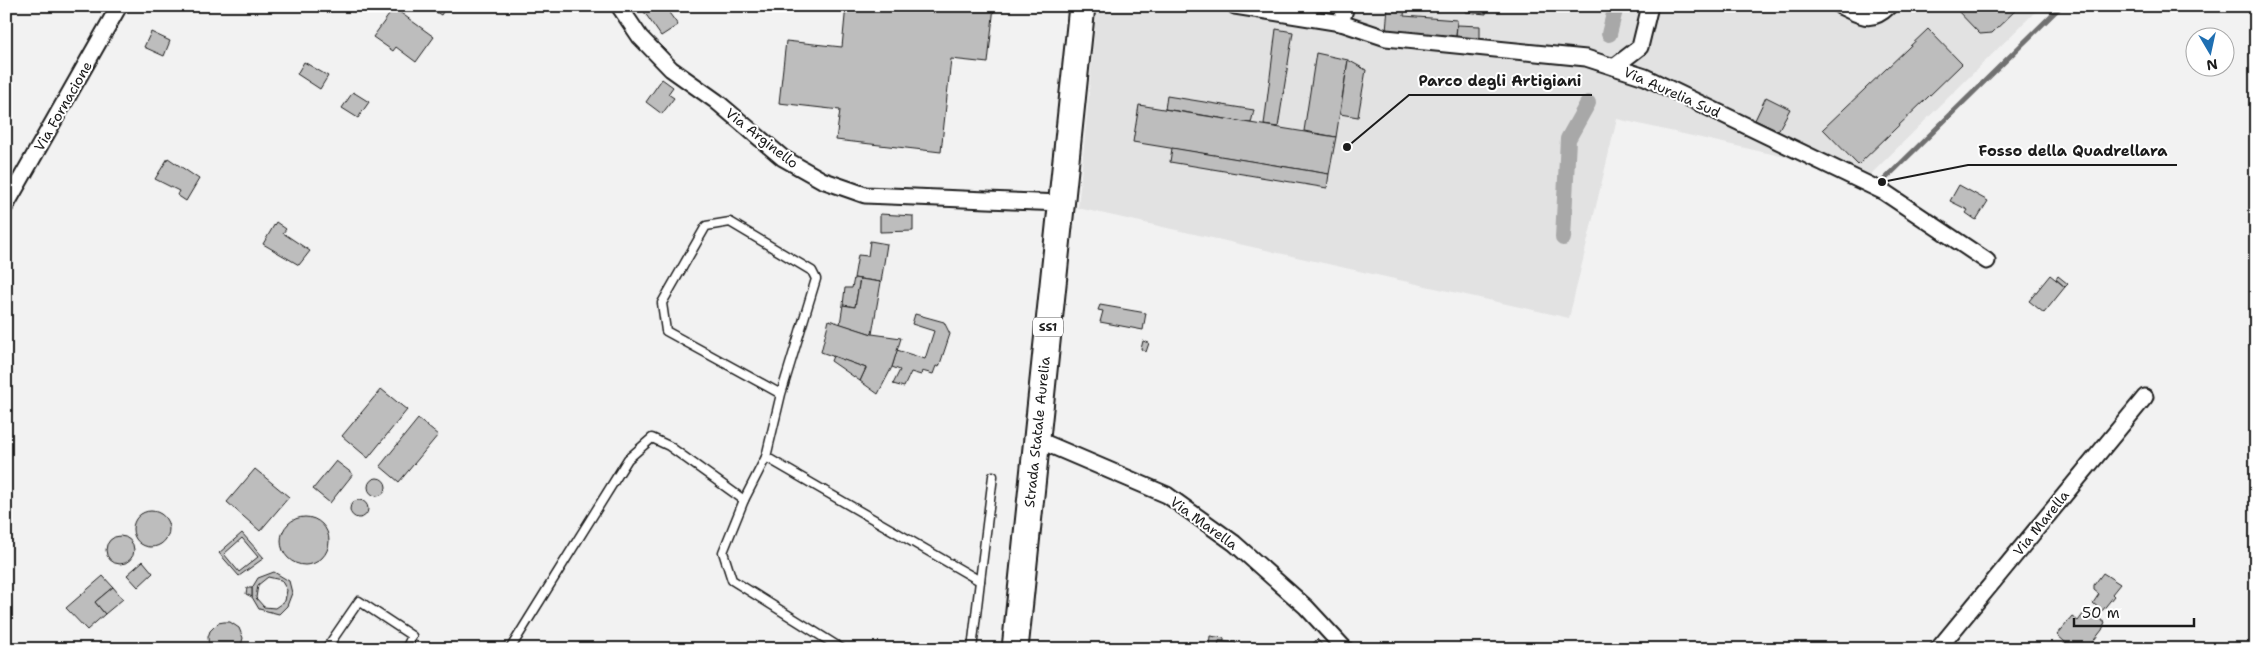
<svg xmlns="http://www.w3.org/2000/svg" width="2262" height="655" font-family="'Shantell Sans',sans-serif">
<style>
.built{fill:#e2e2e2}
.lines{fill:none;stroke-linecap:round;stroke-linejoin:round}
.stream{stroke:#707070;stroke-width:5}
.canal{stroke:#a8a8a8;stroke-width:16}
.building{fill:#bdbdbd;stroke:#1c1c1c;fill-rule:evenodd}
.lane-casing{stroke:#1c1c1c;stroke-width:11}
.street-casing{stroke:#1c1c1c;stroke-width:19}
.primary-casing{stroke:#1c1c1c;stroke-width:29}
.lane{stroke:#fff;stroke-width:8}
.street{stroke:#fff;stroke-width:15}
.primary{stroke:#fff;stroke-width:25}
.labels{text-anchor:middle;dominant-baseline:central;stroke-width:4;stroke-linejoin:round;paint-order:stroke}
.shield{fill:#fff;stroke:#606060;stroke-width:1}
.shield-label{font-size:12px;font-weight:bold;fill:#1c1c1c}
.street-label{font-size:14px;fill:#1c1c1c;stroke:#fff}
.leader{fill:none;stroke:#1c1c1c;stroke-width:2}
.callout-dot{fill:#1c1c1c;stroke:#fff;stroke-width:2}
.callout-label{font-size:15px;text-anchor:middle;font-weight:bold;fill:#1c1c1c;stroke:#fff;stroke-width:4;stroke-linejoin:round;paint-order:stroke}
</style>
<rect width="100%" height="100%" fill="#f2f2f2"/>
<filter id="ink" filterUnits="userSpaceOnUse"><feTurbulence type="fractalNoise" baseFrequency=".02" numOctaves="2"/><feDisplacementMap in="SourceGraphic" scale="10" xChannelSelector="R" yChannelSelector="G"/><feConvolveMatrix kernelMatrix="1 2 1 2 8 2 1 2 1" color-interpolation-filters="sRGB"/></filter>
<g filter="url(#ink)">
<path class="built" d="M1097,6H2041L1869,176L1617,119L1569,318L1078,208Z"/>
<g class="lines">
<path class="stream" d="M1882,182L2061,6"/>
<g class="canal">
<path d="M1609,34L1616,6"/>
<path d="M1563,238L1568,139L1588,103"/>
</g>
</g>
<g class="building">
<path d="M430,6H451L449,9L446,7L441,15L429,8Z"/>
<path d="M640,6H664L678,25L661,36Z"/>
<path d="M846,6H994L988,63L951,59L941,152L836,140L840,110L779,103L786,41L842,47Z"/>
<path d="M1388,6H1405L1404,16L1457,20L1456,38L1386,32Z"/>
<path d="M1465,6H1487L1486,14L1465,12Z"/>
<path d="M1953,6H2020L1992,33L1980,34Z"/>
<path d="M394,8L434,37L416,62L396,47L393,51L373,37Z"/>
<path d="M1457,25L1480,26V39L1456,38Z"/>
<path d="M1276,29L1293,32L1278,127L1264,125Z"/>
<path d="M1928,29L1962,64L1858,165L1823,129Z"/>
<path d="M151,32L170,41L164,56L144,47Z"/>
<path d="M1316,53L1348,60L1336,137L1304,131Z"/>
<path d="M1348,60L1366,70L1358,117L1340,114Z"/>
<path d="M304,62L328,76L320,89L297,74Z"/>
<path d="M662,79L673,87L668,94L674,98L662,114L646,102Z"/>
<path d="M353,92L369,102L358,118L342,108Z"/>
<path d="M1167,96L1254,110L1251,123L1165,109Z"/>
<path d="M1766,97L1790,109L1778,131L1755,120Z"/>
<path d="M1139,105L1336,137L1329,174L1133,142Z"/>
<path d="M1172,148L1329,174L1327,188L1170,162Z"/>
<path d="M168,158L199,179L186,201L177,195L179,191L155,179Z"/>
<path d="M1959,185L1988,201L1976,220L1966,213L1968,210L1950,201Z"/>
<path d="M880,214L913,216V231L880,232Z"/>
<path d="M276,222L286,229L283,233L310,251L299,265L263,244Z"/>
<path d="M870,241L887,244L881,282L854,278L858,255L868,256Z"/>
<path d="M2050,275L2065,287L2044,313L2029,301Z"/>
<path d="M2058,276L2068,284L2065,287L2056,279Z"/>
<path d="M854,278L860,279L855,307L843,305L845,288H852Z"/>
<path d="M860,279L881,282L872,334L840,324L843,305L855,307Z"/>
<path d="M1100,305L1146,313L1143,330L1100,322L1103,311L1098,310Z"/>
<path d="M915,314L944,322L950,334L939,367L936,366L933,374L922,371L921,375L911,372L904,387L893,384L900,370L892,367L897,350L925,359L934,331L912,324Z"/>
<path d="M829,320L872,334L901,338L892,367L878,394L860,381L866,368L821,352Z"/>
<path d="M1143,341L1149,343L1146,352L1141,349Z"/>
<path d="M833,356L866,368L860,381L831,361Z"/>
<path d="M381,389L407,410L368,458L342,436Z"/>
<path d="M418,419L438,435L399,482L380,466Z"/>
<path d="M336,461L353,474L330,503L313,489Z"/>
<path d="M255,469L289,497L260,531L227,502Z"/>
<circle cx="377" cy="487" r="9"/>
<circle cx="359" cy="509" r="9"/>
<circle cx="151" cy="529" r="18"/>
<circle cx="305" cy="541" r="24"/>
<path d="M242,533L264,558L239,576L219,553ZM242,538L258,557L239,572L224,554Z"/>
<circle cx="120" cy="550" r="14"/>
<path d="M143,561L153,573L138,587L127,575Z"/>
<path d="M274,572L289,581L292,593L287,606L279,614L259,609L252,597V588L258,578ZM268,577L281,580L287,590L285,601L275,608L264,607L256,598L258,585Z"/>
<path d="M2103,573L2120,584L2112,594L2114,596L2102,611L2093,603L2099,594L2094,590V585Z"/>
<path d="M103,576L113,587L95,602L105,614L87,630L66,608Z"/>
<path d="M113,587L123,599L105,614L95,602Z"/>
<path d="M247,588H252V597L246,594Z"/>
<path d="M2087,609L2105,623L2102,630L2087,649H2064L2062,647L2065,642L2057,635L2072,617L2078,621Z"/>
<path d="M224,622H230L239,628L243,638L240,649H209L208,637L210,631L218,623Z"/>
<path d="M1210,636L1224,638V641H1219L1218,649H1205L1209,648Z"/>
<path d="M1317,639L1324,647L1323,649H1308Z"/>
<path d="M1219,641L1236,643L1235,649H1218Z"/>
</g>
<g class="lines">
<g class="lane-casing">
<g id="lane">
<path d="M781,394L666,331L662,303L706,226L730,222L812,271L816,279L781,394L766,457L980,581L972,649"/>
<path d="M766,457L744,500L723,552L732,580L842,649"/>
<path d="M980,581L993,476"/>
<path d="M326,649L359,601L412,636L406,649"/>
<path d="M510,649L628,459L652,438L669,446L744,500"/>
</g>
</g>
<g class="street-casing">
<g id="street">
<path d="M619,6L640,37L671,69L716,101L783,158L822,180L865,195L1062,203"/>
<path d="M1235,6L1341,23L1386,38L1586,58L1645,77L1884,192L1987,261"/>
<path d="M1840,6C1860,15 1870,25 1889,6"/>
<path d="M1341,23L1346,6"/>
<path d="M1614,67L1640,47L1650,6"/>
<path d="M6,205L119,6"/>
<path d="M1036,439L1167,495L1234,543L1306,607L1345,649"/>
<path d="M1938,649L2145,397"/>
</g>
</g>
<g class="primary-casing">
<path id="primary" d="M1015,649L1082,6"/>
</g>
<use href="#lane" class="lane"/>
<use href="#street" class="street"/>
<use href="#primary" class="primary"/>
</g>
</g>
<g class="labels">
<rect class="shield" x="1033" y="317.5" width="30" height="19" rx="4"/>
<g class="shield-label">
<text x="1048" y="327">SS1</text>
</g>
<g class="street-label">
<text transform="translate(1672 92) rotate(24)">Via Aurelia Sud</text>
<text transform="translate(63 106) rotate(-60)">Via Fornacione</text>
<text transform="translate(762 138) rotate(38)">Via Arginello</text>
<text transform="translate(1037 432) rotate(-84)">Strada Statale Aurelia</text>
<text transform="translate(1204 523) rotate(36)">Via Marella</text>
<text transform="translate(2041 523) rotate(-51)">Via Marella</text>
</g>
</g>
<path class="leader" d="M1347 147L1409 95H1592M1882 182L1968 165H2177"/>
<g class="callout-dot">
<circle cx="1347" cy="147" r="5"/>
<circle cx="1882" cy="182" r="5"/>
</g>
<g class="callout-label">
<text x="1500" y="86">Parco degli Artigiani</text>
<text x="2073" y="156">Fosso della Quadrellara</text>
</g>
<rect width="2262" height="655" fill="none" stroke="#fff" stroke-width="25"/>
<rect x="12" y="12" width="2237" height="630" fill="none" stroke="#1c1c1c" stroke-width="2" filter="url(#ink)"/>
<g transform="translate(2210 52) rotate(171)"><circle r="24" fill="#ffffff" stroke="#a4a4a4"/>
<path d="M0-4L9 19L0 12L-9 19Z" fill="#1f6fb2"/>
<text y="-8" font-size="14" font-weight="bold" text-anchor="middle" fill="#1c1c1c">N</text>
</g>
<path d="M2074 618v8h120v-8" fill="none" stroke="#1c1c1c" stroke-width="2.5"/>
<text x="2082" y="618" font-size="15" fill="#1c1c1c" stroke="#ffffff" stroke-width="4" paint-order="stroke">50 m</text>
</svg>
